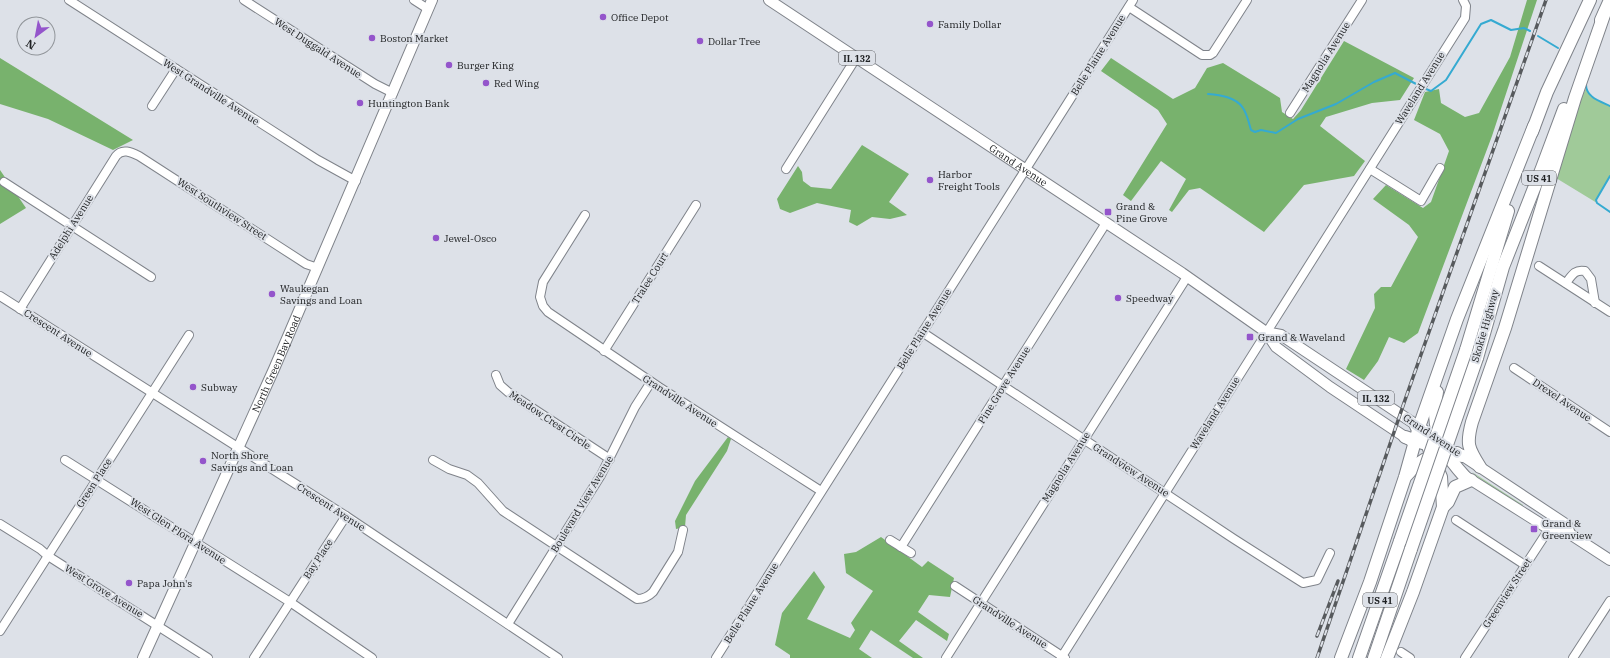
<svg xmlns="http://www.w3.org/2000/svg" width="1610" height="658" font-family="'IBM Plex Serif',serif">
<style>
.green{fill:#a0ca99}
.forest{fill:#78b26d}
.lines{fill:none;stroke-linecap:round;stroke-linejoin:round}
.stream{stroke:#35aad1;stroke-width:2}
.minor-casing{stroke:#7f838a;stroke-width:10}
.major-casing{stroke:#7f838a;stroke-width:12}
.highway-casing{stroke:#7f838a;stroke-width:14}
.minor{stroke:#fff;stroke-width:8}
.major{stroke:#fff;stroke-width:10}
.highway{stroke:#fff;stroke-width:12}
.rail-casing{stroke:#575a5d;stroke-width:3.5}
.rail{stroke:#dde1e8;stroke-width:2;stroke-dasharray:6;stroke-linecap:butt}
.highway-bridge-casing{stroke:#7f838a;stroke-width:14;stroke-linecap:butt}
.highway-bridge{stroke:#fff;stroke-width:12}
.poi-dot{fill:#9455cb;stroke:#dde1e8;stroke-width:1.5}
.labels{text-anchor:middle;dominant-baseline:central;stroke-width:4;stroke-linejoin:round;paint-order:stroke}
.shield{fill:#dde1e8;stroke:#595b5f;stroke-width:1}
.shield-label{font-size:9px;font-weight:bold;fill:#202224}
.poi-label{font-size:10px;fill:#202224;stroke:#dde1e8;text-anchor:start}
.street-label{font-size:10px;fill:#202224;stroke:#dde1e8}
</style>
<rect width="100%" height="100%" fill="#dde1e8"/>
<g class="green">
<path d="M1586,88L1591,97L1610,106V176L1596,200L1597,203L1556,178L1575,113Z"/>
<path d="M1472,472L1523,505V506C1505,496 1487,486 1472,472Z"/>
</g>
<g class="forest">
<path d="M1527,0H1537L1492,136L1418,333L1404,343L1389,337L1378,361L1364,380L1346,369L1375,308L1374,294L1381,287H1391L1418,237L1409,225L1373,199L1386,185L1423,208L1431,202L1449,151L1440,134L1414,120L1425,92L1439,89L1441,103L1465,117L1479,113L1510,57Z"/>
<path d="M1344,41L1414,78L1400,100L1372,103L1326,117L1320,126L1365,161L1354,176L1304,185L1264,232L1200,188L1189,190L1172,212L1169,210L1186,179L1161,161L1131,201L1123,195L1167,124L1158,110L1101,71L1111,58L1173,99L1195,88L1207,68L1223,63L1280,98L1282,112L1293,119L1301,110Z"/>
<path d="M0,58L133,140L113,150L48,119L0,104Z"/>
<path d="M862,145L909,174L889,202L907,215L890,219L872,217L857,226L849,222L851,210L817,203L790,213L780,209L777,199L798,166L802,172L803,181L811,187L831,189Z"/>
<path d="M0,170L26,208L0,224Z"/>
<path d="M728,437L731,439L727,451L686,515L685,527L676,529L675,521L695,481Z"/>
<path d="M881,537L922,567L928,561L954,578L950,597L929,595L918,612L949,634L947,641L916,620L899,641L923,658H913L871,630L859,649L872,658H790V655L775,645L782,613L814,571L825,587L807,619L850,638L855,630L851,623L873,591L846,573L844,554L856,552Z"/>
</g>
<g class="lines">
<g class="stream">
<path d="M1538,36L1558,48"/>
<path d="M1586,83C1585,97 1599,101 1610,106"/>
<path d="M1426,89L1431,91L1446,80L1481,24L1491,20L1511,30L1524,28L1530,31"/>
<path d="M1208,94C1220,95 1236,97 1243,108C1247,114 1249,123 1251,130L1255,132L1261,130L1276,133L1298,119L1336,104L1374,82L1395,73L1420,86"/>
<path d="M1610,176L1596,200L1597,203L1610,212"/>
</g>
<g class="minor-casing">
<g id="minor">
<path d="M69,0L318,160L356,181"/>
<path d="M244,0L375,84L393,93"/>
<path d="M414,0L428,9"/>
<path d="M1129,7L1202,55H1210L1213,53L1247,0"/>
<path d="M152,106L176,69"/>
<path d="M1290,113L1362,0"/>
<path d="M786,169L856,58"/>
<path d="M1370,169L1421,201L1440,168"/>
<path d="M4,182L151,277"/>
<path d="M585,215L543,282L540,297L543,306L548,312L659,387L821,491"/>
<path d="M1539,266L1610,312"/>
<path d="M1566,283C1572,275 1575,269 1585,271L1591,279L1595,303"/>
<path d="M0,296L346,516L558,658"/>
<path d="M20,309L116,156C122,148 131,152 139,156L306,264L318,268"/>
<path d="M922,332L1234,539L1303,583L1317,580L1330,553"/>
<path d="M604,351L696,205"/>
<path d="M1514,368L1610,432"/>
<path d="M496,375L500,385L508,392L610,459"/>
<path d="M65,460L290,602L372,658"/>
<path d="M433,460L449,469L467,475L478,483L503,511L637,599C644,599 648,597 653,592L678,552L683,530"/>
<path d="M1456,520L1525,565"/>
<path d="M0,524L40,549L48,556L208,658"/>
<path d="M890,540L911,553"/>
<path d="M901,547L1106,223"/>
<path d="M955,586L1065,658"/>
<path d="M508,624L601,475L635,407L651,382"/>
<path d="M0,631L189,335"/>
<path d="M1401,652L1410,658"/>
<path d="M254,658L346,516"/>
<path d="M716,658L1133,0"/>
<path d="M946,658L1187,277"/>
<path d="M1061,658L1465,18L1466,6L1463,0"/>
<path d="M1465,658L1549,529"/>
<path d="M1573,658L1610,601"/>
</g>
</g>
<g class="major-casing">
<g id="major">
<path id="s1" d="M769,0L1182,273L1266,332L1276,347L1330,387L1411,441"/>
<path d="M1266,332L1281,335L1442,442"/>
<path d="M1457,452L1567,525L1570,534"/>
<path d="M1465,476L1549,529L1570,534L1610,560"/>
<path id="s2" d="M143,658L274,369L432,0"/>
</g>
</g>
<g class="highway-casing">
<g id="highway">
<path d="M1601,20L1610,0"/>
<path d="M1532,132L1547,92L1590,0"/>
<path d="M1466,350L1508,211"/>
<path d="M1477,358L1503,267L1542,168L1564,109"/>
<path d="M1437,392C1436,399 1435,406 1435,414C1436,442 1447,457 1465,477"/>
<path d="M1405,437L1423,443"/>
<path d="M1480,467C1468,448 1466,444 1472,422L1505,328L1575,98L1605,12"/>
<path d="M1407,475C1423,455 1439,452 1463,456"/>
<path d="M1444,506L1448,502L1455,487L1471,480"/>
<path d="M1341,658L1370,582L1405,477L1419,427L1457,319L1534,126"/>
<path d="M1359,658L1400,541"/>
<path d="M1374,658L1411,549"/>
<path d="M1387,658L1413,592L1443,507L1441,477L1427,444L1416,426"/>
</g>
</g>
<use href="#minor" class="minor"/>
<use href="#major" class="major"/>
<use href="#highway" class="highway"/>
<g class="rail-casing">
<g id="rail">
<path d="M1317,636L1338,581"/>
<path d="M1317,658L1405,400L1546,0"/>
</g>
</g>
<use href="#rail" class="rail"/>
<g class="highway-bridge-casing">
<g id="highway-bridge">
<path d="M1400,541L1466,350"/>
<path d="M1411,549L1477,358"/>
</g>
</g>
<use href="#highway-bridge" class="highway-bridge"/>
</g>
<g class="poi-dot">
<circle cx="603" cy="17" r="4"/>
<circle cx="930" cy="24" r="4"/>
<circle cx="372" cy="38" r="4"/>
<circle cx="700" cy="41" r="4"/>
<circle cx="449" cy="65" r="4"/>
<circle cx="486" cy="83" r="4"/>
<circle cx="360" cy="103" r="4"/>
<circle cx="930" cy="180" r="4"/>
<rect x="1104" y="208" width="8" height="8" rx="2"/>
<circle cx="436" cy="238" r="4"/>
<circle cx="272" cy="294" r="4"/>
<circle cx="1118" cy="298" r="4"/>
<rect x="1246" y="333" width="8" height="8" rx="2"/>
<circle cx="193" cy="387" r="4"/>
<circle cx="203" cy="461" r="4"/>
<rect x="1530" y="525" width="8" height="8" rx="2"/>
<circle cx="129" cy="583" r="4"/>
</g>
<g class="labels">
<g class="shield">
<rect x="839" y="51" width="36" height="14" rx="3"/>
<rect x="1522" y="171" width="34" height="14" rx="3"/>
<rect x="1358" y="391" width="36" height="14" rx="3"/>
<rect x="1363" y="593" width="34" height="14" rx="3"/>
</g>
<g class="shield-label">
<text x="857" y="58">IL 132</text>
<text x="1539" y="178">US 41</text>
<text x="1376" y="398">IL 132</text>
<text x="1380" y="600">US 41</text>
</g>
<g class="poi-label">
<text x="611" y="17">Office Depot</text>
<text x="938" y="24">Family Dollar</text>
<text x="380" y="38">Boston Market</text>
<text x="708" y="41">Dollar Tree</text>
<text x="457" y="65">Burger King</text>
<text x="494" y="83">Red Wing</text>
<text x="368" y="103">Huntington Bank</text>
<text x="938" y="174">Harbor<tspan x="938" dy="12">Freight Tools</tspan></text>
<text x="1116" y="206">Grand &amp;<tspan x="1116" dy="12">Pine Grove</tspan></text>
<text x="444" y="238">Jewel-Osco</text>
<text x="280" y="288">Waukegan<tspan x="280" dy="12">Savings and Loan</tspan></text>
<text x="1126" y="298">Speedway</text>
<text x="1258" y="337">Grand &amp; Waveland</text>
<text x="201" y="387">Subway</text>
<text x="211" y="455">North Shore<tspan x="211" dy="12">Savings and Loan</tspan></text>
<text x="1542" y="523">Grand &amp;<tspan x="1542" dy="12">Greenview</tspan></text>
<text x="137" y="583">Papa John's</text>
</g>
<g class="street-label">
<text transform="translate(318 48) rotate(33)">West Duggald Avenue</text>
<text transform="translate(1098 55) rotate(-58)">Belle Plaine Avenue</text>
<text transform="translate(1326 57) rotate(-58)">Magnolia Avenue</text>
<text transform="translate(1420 88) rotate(-58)">Waveland Avenue</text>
<text transform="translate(211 92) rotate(33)">West Grandville Avenue</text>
<text stroke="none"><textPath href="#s1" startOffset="299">Grand Avenue</textPath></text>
<text transform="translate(222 209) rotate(33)">West Southview Street</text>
<text transform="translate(71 227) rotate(-58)">Adelphi Avenue</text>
<text transform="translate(650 278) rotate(-58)">Tralee Court</text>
<text transform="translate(1485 326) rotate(-74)">Skokie Highway</text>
<text transform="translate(924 329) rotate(-58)">Belle Plaine Avenue</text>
<text transform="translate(58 333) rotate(33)">Crescent Avenue</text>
<text stroke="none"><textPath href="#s2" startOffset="323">North Green Bay Road</textPath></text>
<text transform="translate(1004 385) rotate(-58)">Pine Grove Avenue</text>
<text transform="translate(1562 400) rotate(34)">Drexel Avenue</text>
<text transform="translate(680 401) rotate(33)">Grandville Avenue</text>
<text transform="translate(1215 413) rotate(-58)">Waveland Avenue</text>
<text transform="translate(550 420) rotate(34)">Meadow Crest Circle</text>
<text transform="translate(1432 435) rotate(34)">Grand Avenue</text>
<text transform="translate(1066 467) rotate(-58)">Magnolia Avenue</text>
<text transform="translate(1131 470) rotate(33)">Grandview Avenue</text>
<text transform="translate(94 483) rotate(-57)">Green Place</text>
<text transform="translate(582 504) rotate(-59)">Boulevard View Avenue</text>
<text transform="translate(331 507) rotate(33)">Crescent Avenue</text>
<text transform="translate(178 531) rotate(33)">West Glen Flora Avenue</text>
<text transform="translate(318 559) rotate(-57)">Bay Place</text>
<text transform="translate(104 591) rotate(32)">West Grove Avenue</text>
<text transform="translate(1507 593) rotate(-57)">Greenview Street</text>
<text transform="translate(751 603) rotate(-58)">Belle Plaine Avenue</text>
<text transform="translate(1010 622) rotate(33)">Grandville Avenue</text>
</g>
</g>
<g transform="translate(36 36) rotate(212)"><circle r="19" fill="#dde1e8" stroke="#91959a"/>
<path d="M0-3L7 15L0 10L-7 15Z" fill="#9455cb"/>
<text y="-6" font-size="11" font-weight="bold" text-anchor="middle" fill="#202224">N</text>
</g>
</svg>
